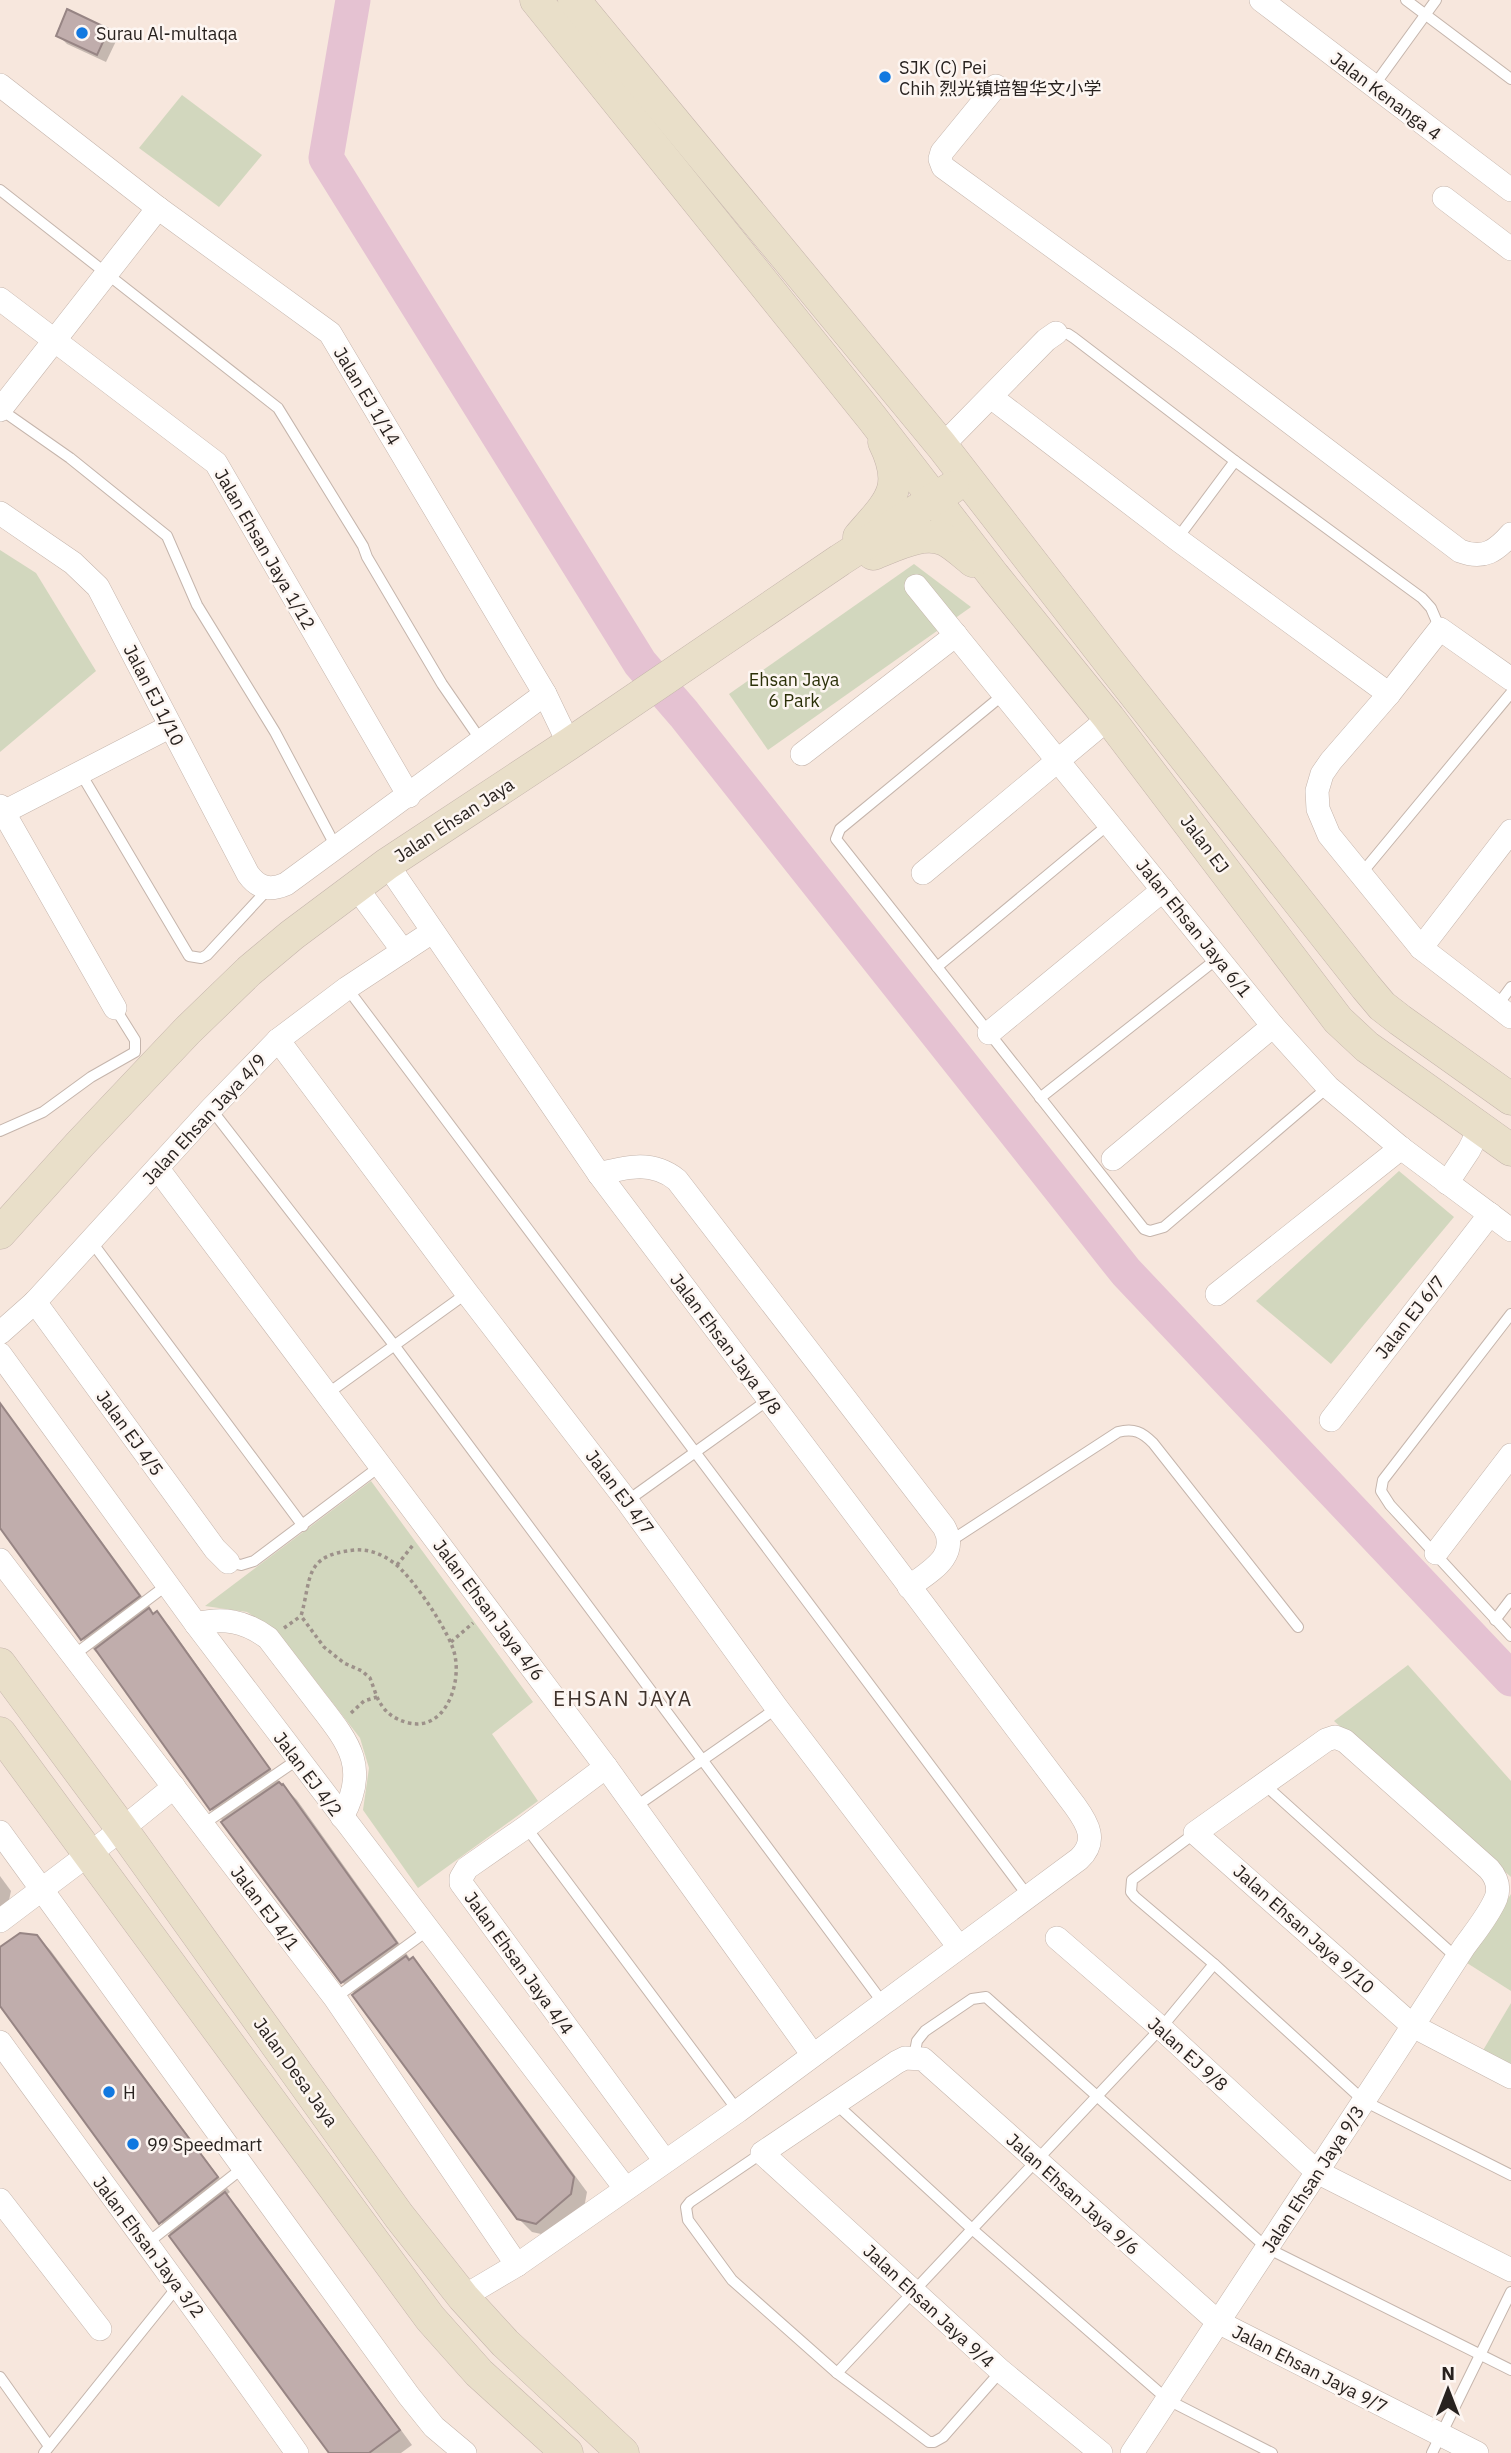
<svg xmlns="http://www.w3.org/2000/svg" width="1511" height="2453" font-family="'IBM Plex Sans','Noto Sans SC',sans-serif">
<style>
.green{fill:#d2d7be}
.shadow{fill:#0003}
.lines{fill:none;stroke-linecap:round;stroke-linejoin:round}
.river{stroke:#e5c2d2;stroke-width:35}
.building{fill:#c0adac;stroke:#978584;stroke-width:2}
.lane-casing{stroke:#c5b5ac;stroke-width:12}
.street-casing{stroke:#c5b5ac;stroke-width:24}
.secondary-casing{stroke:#c5b5ac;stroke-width:33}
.path{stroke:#9d918a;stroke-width:3.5;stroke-dasharray:3.5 3.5;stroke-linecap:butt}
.lane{stroke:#fff;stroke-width:10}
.street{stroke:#fff;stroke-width:23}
.secondary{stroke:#e9dfc9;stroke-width:32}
.poi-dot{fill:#1178e0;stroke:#fdf6f2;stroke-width:2.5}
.labels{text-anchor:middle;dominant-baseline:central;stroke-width:5;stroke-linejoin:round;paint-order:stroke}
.poi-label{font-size:18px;fill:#28221f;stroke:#fdf6f2;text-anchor:start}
.street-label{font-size:18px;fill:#28221f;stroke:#fdf6f2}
.park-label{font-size:18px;fill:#2b3008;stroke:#fdf6f2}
.quarter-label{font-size:21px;letter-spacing:2px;fill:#3f322b;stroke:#fdf6f2}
</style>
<rect width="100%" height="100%" fill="#f7e7dd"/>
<g class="green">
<path d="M182,95L262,155L219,207L139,148Z"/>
<path d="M0,550L36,573L96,671L0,752Z"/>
<path d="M914,564L971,607L768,750L729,694Z"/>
<path d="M1399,1171L1454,1217L1331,1364L1256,1301Z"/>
<path d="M371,1481L533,1702L492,1734L538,1801L418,1888L363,1810L369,1768L360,1738L277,1631L247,1612L205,1606Z"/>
<path d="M1408,1665L1511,1781V1877L1334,1721Z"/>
<path d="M1511,1894V1991L1467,1963Z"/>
<path d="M1511,2003V2067L1482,2052Z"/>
</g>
<g class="shadow">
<path d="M108,30L117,39L106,62L67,44L58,35Z"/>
<path d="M0,1403L152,1610L150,1612L154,1615L157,1613L170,1627L281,1784L297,1800L411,1960L426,1973L587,2192L584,2208L550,2236L532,2232L518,2218L356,1995L342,1982L224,1822L211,1809L98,1651L96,1652L83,1639L0,1526Z"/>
<path d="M0,1876L11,1891L7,1909L0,1914Z"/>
<path d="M37,1936L51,1951L230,2192L225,2196L238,2208L412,2445L401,2453H331L0,2003V1949Z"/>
</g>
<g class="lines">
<path class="river" d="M353,0L326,158L640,663L684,714L1126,1272L1511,1679"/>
</g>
<g class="building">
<path d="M67,9L109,29L97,55L56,36Z"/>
<path d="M0,1403L140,1596L81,1640L0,1528Z"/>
<path d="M149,1608L153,1614L157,1611L270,1769L210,1810L95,1649Z"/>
<path d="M279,1782L282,1785L283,1784L397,1943L341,1983L221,1822Z"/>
<path d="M20,1933L37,1935L218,2177L159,2224L0,2006V1947Z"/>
<path d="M406,1956L409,1960L413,1957L574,2177L571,2194L536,2224L517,2219L352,1995Z"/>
<path d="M225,2192L400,2430L369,2453H329L169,2236Z"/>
</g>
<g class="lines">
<g class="lane-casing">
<g id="lane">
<path d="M1406,0L1511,79"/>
<path d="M1373,87L1436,0"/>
<path d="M0,190L278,408L363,546L367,557L442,684L482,742"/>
<path d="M1056,333L1068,334L1074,338L1235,461L1422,598L1431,608L1440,629"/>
<path d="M0,409L70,458L167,536L197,605L275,732L336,847"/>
<path d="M1177,539L1235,461"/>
<path d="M1004,694L840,829L836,839L1144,1229L1150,1231L1164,1227L1328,1087"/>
<path d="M80,772L189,956L201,958L207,955L269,888"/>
<path d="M1361,874L1511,693"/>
<path d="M937,967L1109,824"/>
<path d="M347,988L1028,1896"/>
<path d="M1497,1006L1511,987"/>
<path d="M1040,1098L1218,958"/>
<path d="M211,1109L394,1345L883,2003"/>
<path d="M0,1131L43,1112L91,1077L135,1052V1040L115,1008"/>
<path d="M91,1241L303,1526"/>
<path d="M1511,1314L1383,1480L1381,1491L1390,1505L1511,1636"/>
<path d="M327,1394L467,1293"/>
<path d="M627,1501L768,1400"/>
<path d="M949,1542L1118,1432C1134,1428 1142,1432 1153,1443L1298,1627"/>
<path d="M228,1562L241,1565L254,1561L379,1467"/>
<path d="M1495,1620L1511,1599"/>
<path d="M74,1655L167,1585"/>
<path d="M1265,1785L1457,1958"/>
<path d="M635,1807L777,1708"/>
<path d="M202,1825L297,1760"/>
<path d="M526,1827L738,2111"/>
<path d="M1195,1833L1132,1880L1131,1892L1135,1897L1214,1964L1364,2101L1511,2175"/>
<path d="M335,1998L427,1931"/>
<path d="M914,2057L917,2041L925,2031L972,1999L986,1997L1267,2248L1511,2370"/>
<path d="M836,2104L972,2229L1168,2400L1272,2453"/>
<path d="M762,2153L690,2202L686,2207L688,2220L732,2280L837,2373L929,2442H934L943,2437L1001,2371"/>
<path d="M146,2244L244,2167"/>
<path d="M837,2373L1161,2028L1214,1964"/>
<path d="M0,2377L49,2446"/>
<path d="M44,2453L178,2286"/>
<path d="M1432,2453L1511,2292"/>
</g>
</g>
<g class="street-casing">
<g id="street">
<path d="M1261,0L1511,190"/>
<path d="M0,85L158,208L330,333L545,694L569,744"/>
<path d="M996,86L942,152L940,159L943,167L1184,342L1460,551C1484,560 1496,551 1511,534"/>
<path d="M1444,198L1511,249"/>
<path d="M0,299L216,463L409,796"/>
<path d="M991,397L1177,539L1389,694"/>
<path d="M0,410L158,208"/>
<path d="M942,446L1046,340L1056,333"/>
<path d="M0,513L73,563L98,587L248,874C258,888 270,891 286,884L545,694"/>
<path d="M916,586L1273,1026L1328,1087L1401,1148L1511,1230"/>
<path d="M1511,679L1440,629L1389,694L1331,761L1322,774L1317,791L1318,809L1329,835L1421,948L1511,1017"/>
<path d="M802,754L956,635"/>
<path d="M0,806L115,1008"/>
<path d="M0,814L169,727"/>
<path d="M387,864L599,1174L1075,1806C1088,1824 1098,1841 1079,1859L738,2111L517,2265L463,2297"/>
<path d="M923,873L1109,718"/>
<path d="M356,887L403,951"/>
<path d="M1421,948L1511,831"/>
<path d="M989,1033L1163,890"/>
<path d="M278,1040L467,1293L627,1501L777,1708L959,1947"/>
<path d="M1113,1159L1273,1026"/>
<path d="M158,1169L606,1767L813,2055"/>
<path d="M599,1174C627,1167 652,1160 677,1180L944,1527C960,1556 930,1571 909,1587"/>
<path d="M1447,1183L1469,1150L1480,1128"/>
<path d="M1217,1294L1401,1148"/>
<path d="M35,1302L215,1549L228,1562"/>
<path d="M0,1333L35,1302L211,1109L278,1040L347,988L432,932"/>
<path d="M0,1354L196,1624L625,2188"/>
<path d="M1331,1420L1490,1214"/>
<path d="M1436,1553L1511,1455"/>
<path d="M0,1560L335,1998L517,2265"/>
<path d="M196,1624C223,1617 245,1621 268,1638C284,1659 301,1681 317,1702C348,1742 370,1767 342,1817"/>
<path d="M606,1767L526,1827L467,1868L461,1878V1883L665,2161"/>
<path d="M0,1832L409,2396L434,2427L465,2453"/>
<path d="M0,1921L122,1829L174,1787"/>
<path d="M1057,1938L1161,2028L1317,2172L1511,2270"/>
<path d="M0,2042C99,2179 200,2314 297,2453"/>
<path d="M0,2200L100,2329"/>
<path d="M1101,2453L1001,2371L762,2153L897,2062L905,2058L923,2059L1218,2322L1477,2453"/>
<path d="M1132,2453C1219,2322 1305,2190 1392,2058C1416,2021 1440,1984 1464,1947C1475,1932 1489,1915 1496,1898C1500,1887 1496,1877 1489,1869L1345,1741L1335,1737L1326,1740L1195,1833L1413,2026L1511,2077"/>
</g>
</g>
<g class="secondary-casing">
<g id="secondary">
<path d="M536,0L872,418L994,576L1109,718L1338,1020L1367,1047L1511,1150"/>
<path d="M574,0L942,446L1110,663L1366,987L1382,1006L1400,1020L1511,1099"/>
<path d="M859,537C889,502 907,489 884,442"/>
<path d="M873,554C894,546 923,530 945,540C955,545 964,554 973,561"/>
<path d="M0,1233L80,1144L187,1031L249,971L292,935L387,864L569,744L840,560L953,487"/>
<path d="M0,1664L122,1829L399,2216L463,2297L505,2343L623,2453"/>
<path d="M0,1733L430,2318L479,2373L567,2453"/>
</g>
</g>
<g class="path">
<path d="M397,1565L413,1545"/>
<path d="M284,1628L301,1616"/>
<path d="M451,1642L473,1623"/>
<path d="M351,1713L364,1701L377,1697L370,1678L362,1671L344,1663L324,1647L301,1616C312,1578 303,1555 355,1550C369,1549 382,1554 394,1563C412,1576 452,1635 455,1656C461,1685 445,1731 409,1723C393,1719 384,1712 377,1697"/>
</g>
<use href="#lane" class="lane"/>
<use href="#street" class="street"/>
<use href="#secondary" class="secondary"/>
</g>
<g class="poi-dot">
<circle cx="82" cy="33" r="7"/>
<circle cx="885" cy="77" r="7"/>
<circle cx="109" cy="2092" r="7"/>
<circle cx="133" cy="2144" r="7"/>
</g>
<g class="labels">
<g class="poi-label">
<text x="96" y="33">Surau Al-multaqa</text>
<text x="899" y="67">SJK (C) Pei<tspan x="899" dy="21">Chih 烈光镇培智华文小学</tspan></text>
<text x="123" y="2092">H</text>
<text x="147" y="2144">99 Speedmart</text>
</g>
<g class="street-label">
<text transform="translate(1386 96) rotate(37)">Jalan Kenanga 4</text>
<text transform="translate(367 396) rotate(59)">Jalan EJ 1/14</text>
<text transform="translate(265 549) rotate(60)">Jalan Ehsan Jaya 1/12</text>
<text transform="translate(154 695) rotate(63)">Jalan EJ 1/10</text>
<text transform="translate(454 820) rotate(-33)">Jalan Ehsan Jaya</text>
<text transform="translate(1205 844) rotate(53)">Jalan EJ</text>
<text transform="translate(1194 928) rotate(51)">Jalan Ehsan Jaya 6/1</text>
<text transform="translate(204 1119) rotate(-47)">Jalan Ehsan Jaya 4/9</text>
<text transform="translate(1410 1317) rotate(-52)">Jalan EJ 6/7</text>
<text transform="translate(726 1344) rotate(53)">Jalan Ehsan Jaya 4/8</text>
<text transform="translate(130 1433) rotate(54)">Jalan EJ 4/5</text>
<text transform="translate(620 1492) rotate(53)">Jalan EJ 4/7</text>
<text transform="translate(489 1610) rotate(53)">Jalan Ehsan Jaya 4/6</text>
<text transform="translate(308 1774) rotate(53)">Jalan EJ 4/2</text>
<text transform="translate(265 1908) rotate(53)">Jalan EJ 4/1</text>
<text transform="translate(1304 1929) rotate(42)">Jalan Ehsan Jaya 9/10</text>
<text transform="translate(519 1963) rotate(54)">Jalan Ehsan Jaya 4/4</text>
<text transform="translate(1188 2054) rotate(42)">Jalan EJ 9/8</text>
<text transform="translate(296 2072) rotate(54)">Jalan Desa Jaya</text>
<text transform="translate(1313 2179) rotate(-57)">Jalan Ehsan Jaya 9/3</text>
<text transform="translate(1073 2194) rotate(42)">Jalan Ehsan Jaya 9/6</text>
<text transform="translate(149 2247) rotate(53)">Jalan Ehsan Jaya 3/2</text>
<text transform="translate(929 2306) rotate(43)">Jalan Ehsan Jaya 9/4</text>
<text transform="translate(1310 2369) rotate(27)">Jalan Ehsan Jaya 9/7</text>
</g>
<g class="park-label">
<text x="794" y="679">Ehsan Jaya<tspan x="794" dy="21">6 Park</tspan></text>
</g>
<g class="quarter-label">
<text x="623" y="1698">EHSAN JAYA</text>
</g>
</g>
<g transform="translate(1448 2390)" stroke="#fdf6f2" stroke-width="5" paint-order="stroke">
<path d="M0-5L12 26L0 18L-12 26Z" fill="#28221f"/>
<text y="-10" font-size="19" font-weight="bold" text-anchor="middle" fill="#28221f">N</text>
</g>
</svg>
